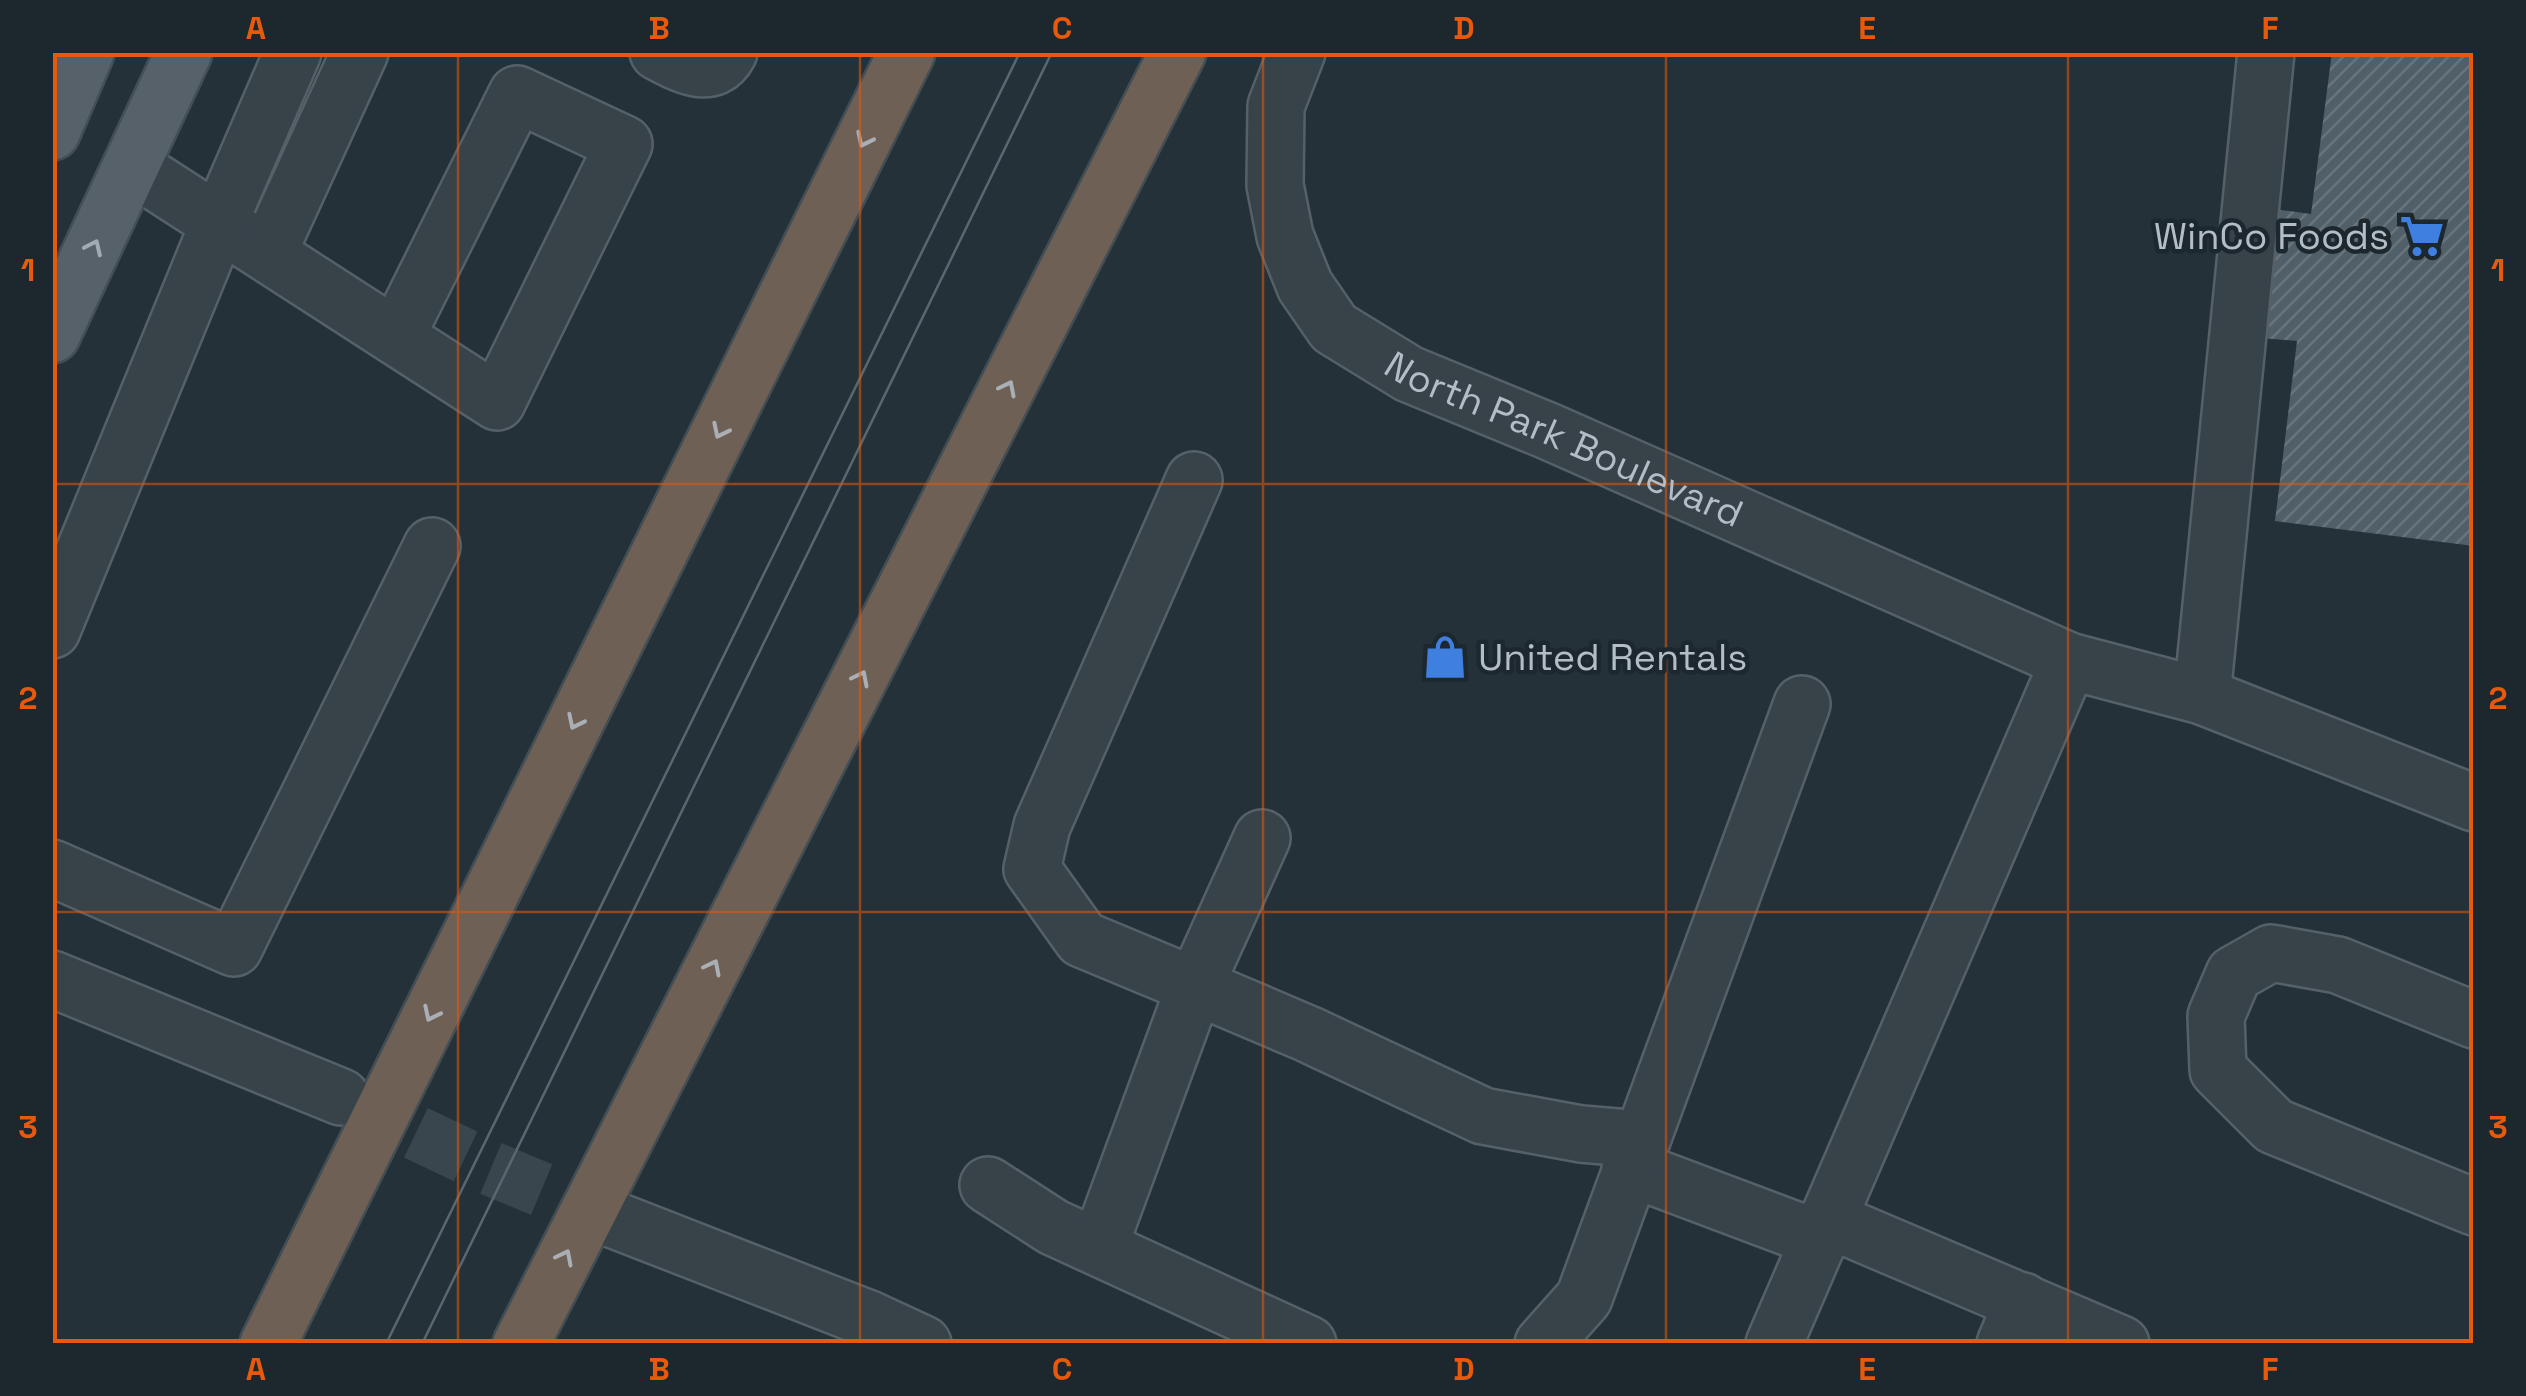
<svg xmlns="http://www.w3.org/2000/svg" width="2526" height="1396" font-family="'Space Grotesk',sans-serif">
<style>
.building{fill:url(#building-hatch)}
.lines{fill:none;stroke-linecap:round;stroke-linejoin:round}
.minor-tunnel{stroke:#39464e;stroke-width:55;stroke-dasharray:55 28;stroke-linecap:butt}
.minor-casing{stroke:#566067;stroke-width:60}
.major-casing{stroke:#444e55;stroke-width:60}
.highway-casing{stroke:#434d54;stroke-width:60}
.minor{stroke:#374249;stroke-width:55}
.major{stroke:#566169;stroke-width:55}
.highway{stroke:#6e6055;stroke-width:55}
.tram{stroke:#5a6770;stroke-width:2.5}
.oneway{stroke:#a9afb4}
.oneway2{stroke:#a0abb3}
.grid{fill:none;stroke:#e8590c;stroke-width:2.5;stroke-opacity:0.55}
.labels{text-anchor:middle;dominant-baseline:central;stroke-width:9;stroke-linejoin:round;paint-order:stroke}
.poi-label{font-size:38px;fill:#b3bdc5;stroke:#1d272e;text-anchor:end}
.street-label{font-size:38px;fill:#b3bdc5;stroke:#1d272e}
.neatline{fill:none;stroke:#e8590c;stroke-width:4}
.grid-label{font-size:32px;text-anchor:middle;font-weight:bold;fill:#e8590c}
</style>
<defs>
<pattern id="building-hatch" width="6" height="6" patternUnits="userSpaceOnUse" patternTransform="scale(2.5)"><rect width="6" height="6" fill="#515f68"/><path d="M-1 1l2-2M0 6l6-6M5 7l2-2" fill="none" stroke="#68747c"/></pattern>
</defs>
<rect width="100%" height="100%" fill="#243139"/>
<path class="building" d="M2332,52H2474V546L2275,521L2297,341L2261,338L2274,209L2311,214Z"/>
<g class="lines">
<path class="minor-tunnel" d="M341,1097L490,1168L612,1219"/>
<g class="minor-casing">
<g id="minor">
<path d="M658,52C681,64 713,83 729,52"/>
<path id="s1" d="M1297,52L1276,106L1275,185L1285,236L1305,286L1334,328L1409,374L1548,431L2069,661L2202,696L2474,803"/>
<path d="M131,166L497,402L624,144L517,94L396,337"/>
<path d="M268,253L360,52"/>
<path d="M1194,480L1042,826L1032,869L1082,939L1195,986L1262,838"/>
<path d="M52,630L219,223L293,52"/>
<path d="M2202,696L2266,52"/>
<path d="M52,868L234,948L432,546"/>
<path d="M52,979L341,1097"/>
<path d="M2474,1020L2338,965L2271,953L2234,974L2216,1016L2218,1070L2274,1126L2474,1207"/>
<path d="M1630,1168L1819,1239"/>
<path d="M988,1185L1053,1227L1308,1344"/>
<path d="M612,1219L869,1319L923,1344"/>
<path d="M1827,1219L2121,1344"/>
<path d="M1099,1247L1195,986L1308,1034L1483,1116L1581,1134L1641,1139"/>
<path d="M1543,1344L1584,1298L1802,704"/>
<path d="M1774,1344L2069,661"/>
<path d="M2005,1344L2023,1301"/>
</g>
</g>
<g class="major-casing">
<g id="major">
<path d="M52,132L86,52"/>
<path d="M52,335L184,52"/>
</g>
</g>
<g class="highway-casing">
<g id="highway">
<path d="M268,1344L907,52"/>
<path d="M521,1344L1178,52"/>
</g>
</g>
<use href="#minor" class="minor"/>
<use href="#major" class="major"/>
<use href="#highway" class="highway"/>
<g class="tram">
<path d="M386,1344L1020,52"/>
<path d="M422,1344L1052,52"/>
</g>
</g>
<defs><path id="oneway-chevron" d="M-2-3.5L2.5 0L-2 3.5" fill="none" stroke-width="1.6" stroke-linecap="round" stroke-linejoin="round" transform="scale(2.5)"/></defs>
<g class="oneway">
<use href="#oneway-chevron" transform="translate(864 140) rotate(116)"/>
<use href="#oneway-chevron" transform="translate(1008 388) rotate(-63)"/>
<use href="#oneway-chevron" transform="translate(720 431) rotate(116)"/>
<use href="#oneway-chevron" transform="translate(861 678) rotate(-63)"/>
<use href="#oneway-chevron" transform="translate(575 722) rotate(116)"/>
<use href="#oneway-chevron" transform="translate(713 967) rotate(-63)"/>
<use href="#oneway-chevron" transform="translate(431 1014) rotate(116)"/>
<use href="#oneway-chevron" transform="translate(565 1257) rotate(-63)"/>
</g>
<use class="oneway2" href="#oneway-chevron" transform="translate(94 247) rotate(-65)"/>
<path class="grid" d="M458,52V1344M860,52V1344M1263,52V1344M1666,52V1344M2068,52V1344M52,484H2474M52,912H2474"/>
<defs>
<g id="supermarket-bare" transform="scale(3.45)"><path d="M-6-5.5h2.5l.6 2H6L4.5 2H-2.5L-4.4-4H-6ZM-1.5 3.2a1.3 1.3 0 1 0 .1 0ZM3 3.2a1.3 1.3 0 1 0 .1 0Z" fill="#3f7fe0" stroke="#1d272e" stroke-width="2.5" paint-order="stroke"/></g>
<g id="shop-bare" transform="scale(3.45)"><path d="M-5-2.5h2.3a2.7 3.5 0 0 1 5.4 0H5L5.5 6h-11ZM-1.5-2.5h3a1.5 2.3 0 0 0-3 0Z" fill="#3f7fe0" stroke="#1d272e" stroke-width="2.5" paint-order="stroke"/></g>
</defs>
<g fill-rule="evenodd">
<use href="#supermarket-bare" x="2422" y="236"/>
<use href="#shop-bare" x="1445" y="657"/>
</g>
<g class="labels">
<g class="poi-label">
<text x="2389" y="236">WinCo Foods</text>
<text x="1478" y="657" text-anchor="start">United Rentals</text>
</g>
<g class="street-label">
<text stroke="none"><textPath href="#s1" startOffset="550">North Park Boulevard</textPath></text>
</g>
</g>
<rect width="2526" height="1396" fill="none" stroke="#1d272e" stroke-width="110"/>
<rect x="55" y="55" width="2416" height="1286" class="neatline"/>
<g class="grid-label">
<text x="256" y="39">A</text>
<text x="659" y="39">B</text>
<text x="1062" y="39">C</text>
<text x="1464" y="39">D</text>
<text x="1867" y="39">E</text>
<text x="2270" y="39">F</text>
<text x="28" y="281">1</text>
<text x="2498" y="281">1</text>
<text x="28" y="709">2</text>
<text x="2498" y="709">2</text>
<text x="28" y="1138">3</text>
<text x="2498" y="1138">3</text>
<text x="256" y="1380">A</text>
<text x="659" y="1380">B</text>
<text x="1062" y="1380">C</text>
<text x="1464" y="1380">D</text>
<text x="1867" y="1380">E</text>
<text x="2270" y="1380">F</text>
</g>
</svg>
